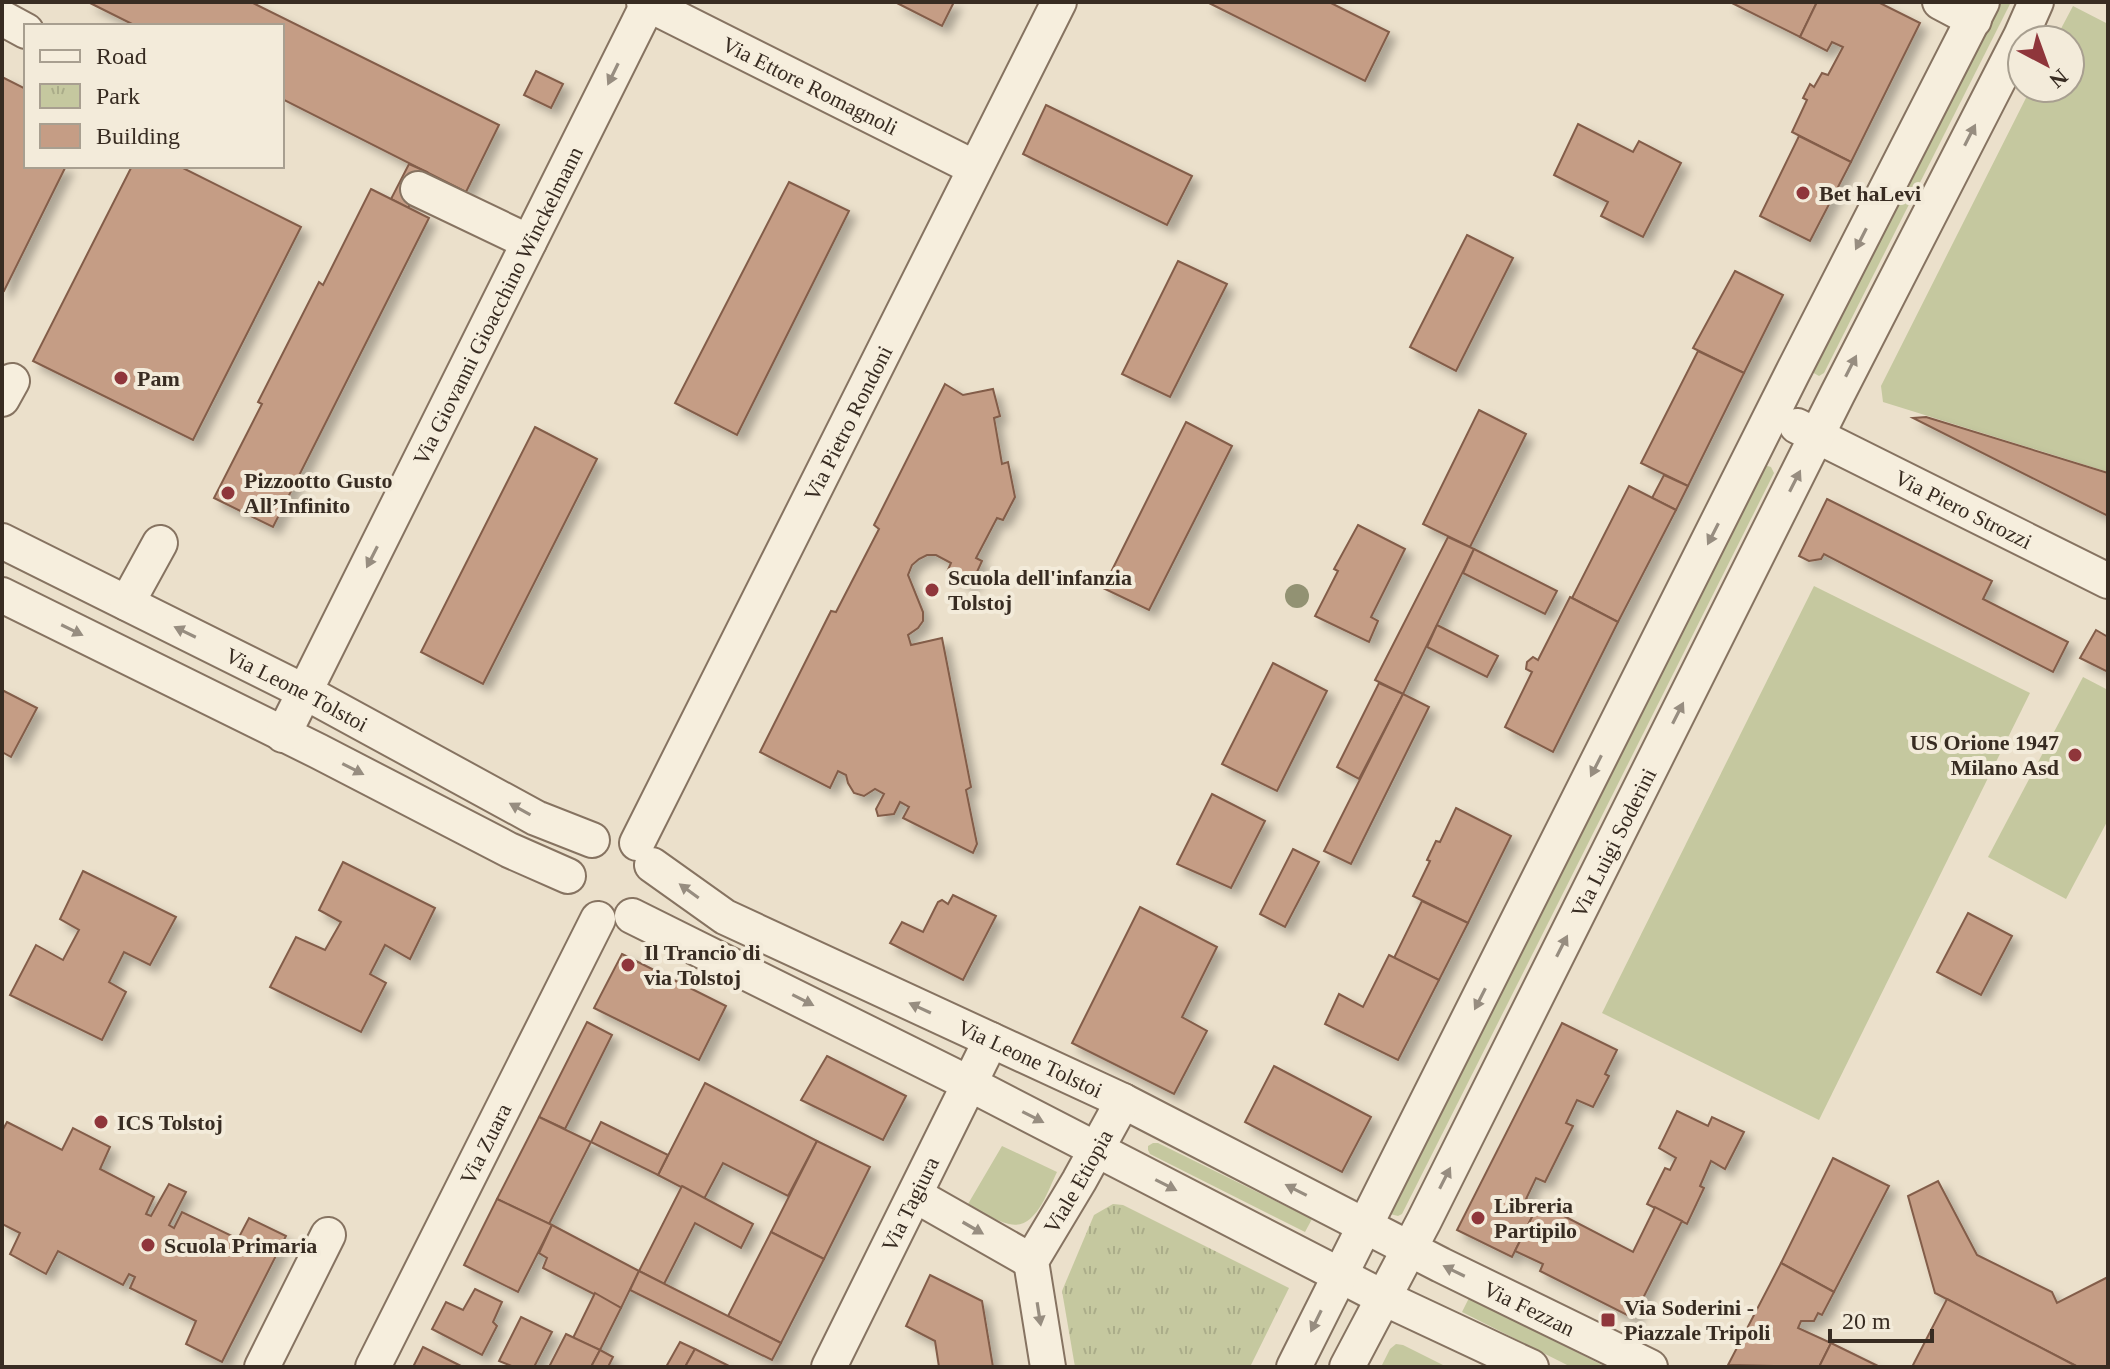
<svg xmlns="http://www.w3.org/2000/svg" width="2110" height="1369" font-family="'Times New Roman',serif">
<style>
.green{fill:#c5c89f}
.park{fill:url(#park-tufts)}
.building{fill:#c59d85;stroke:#835d49;stroke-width:2;filter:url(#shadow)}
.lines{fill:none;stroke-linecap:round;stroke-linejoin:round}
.minor-casing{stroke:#867361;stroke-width:38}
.minor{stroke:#f6eedd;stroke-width:34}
.tree{fill:#929273}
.oneway{fill:#978d80}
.poi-dot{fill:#8f363b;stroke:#f3ebda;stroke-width:3}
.labels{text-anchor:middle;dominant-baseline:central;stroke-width:8;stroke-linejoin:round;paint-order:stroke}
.street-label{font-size:22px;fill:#382c22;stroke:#f3ebda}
.poi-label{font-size:22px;font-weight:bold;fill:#382c22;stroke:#f3ebda;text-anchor:start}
</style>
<defs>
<pattern id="park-tufts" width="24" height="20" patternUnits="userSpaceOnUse" patternTransform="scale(2)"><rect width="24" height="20" fill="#c5c89f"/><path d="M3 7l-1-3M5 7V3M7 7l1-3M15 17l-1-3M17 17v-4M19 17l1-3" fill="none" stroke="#aaac89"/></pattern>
<filter id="shadow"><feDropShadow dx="7" dy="7" stdDeviation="4" flood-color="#0004"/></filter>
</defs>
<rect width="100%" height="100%" fill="#ebe0cb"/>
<g class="green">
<path d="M1994,2H2011L1824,373L1819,376L1812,372Z"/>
<path d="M2073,6L2108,24V472L1883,402L1881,386L2031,88H2070V40H2055Z"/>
<path d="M1764,465L1771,467L1774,473L1402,1214L1398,1216L1390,1214L1387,1210Z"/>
<path d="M1814,586L2030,693L1819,1120L1602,1013Z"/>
<path d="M2083,677L2108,690V820L2066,899L1988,857Z"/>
<path d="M1153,1143H1158L1312,1219L1305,1232L1150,1154L1148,1150V1146Z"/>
<path d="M1002,1146L1057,1172C1048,1190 1036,1231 1009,1224C995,1221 981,1211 968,1204Z"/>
<path d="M1469,1298L1606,1367H1571L1462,1312Z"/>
<path d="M1396,1344L1403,1345L1447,1367H1381L1390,1349Z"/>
</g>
<path class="park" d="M1113,1204L1123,1205L1289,1288L1250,1367H1075L1062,1291L1094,1215Z"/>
<g class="building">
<path d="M88,2H251L499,125L466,192L282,99V26H136Z"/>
<path d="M895,2H954L942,26Z"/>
<path d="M1207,2H1329L1389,32L1365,81Z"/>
<path d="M1730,2H1817L1800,37Z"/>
<path d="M1817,2H1878L1920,23L1851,162L1792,132L1807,100L1803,98L1810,84L1814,87L1822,73L1828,75L1843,47L1832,42L1827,51L1800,37Z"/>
<path d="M536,71L563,84L551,108L524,95Z"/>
<path d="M2,77L26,89V166H66L4,291L2,290Z"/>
<path d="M1046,105L1192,176L1167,225L1023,154Z"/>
<path d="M1578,124L1633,152L1639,141L1681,163L1643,237L1601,216L1608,202L1554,175Z"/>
<path d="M1799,136L1851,162L1810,241L1760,216Z"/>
<path d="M409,164L427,172L408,208L391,199Z"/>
<path d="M132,166H179L301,227L193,440L33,361Z"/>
<path d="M789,182L849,211L737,435L675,403Z"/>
<path d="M371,189L429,218L273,527L214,498L262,404L258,402L319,282L323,285Z"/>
<path d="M1467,235L1513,258L1456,371L1410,347Z"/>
<path d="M1178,261L1227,284L1170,397L1122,374Z"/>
<path d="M1735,271L1783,295L1744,373L1693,348Z"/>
<path d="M1698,351L1744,373L1688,486L1641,463Z"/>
<path d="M945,384L963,395L993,389L1000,416L994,418L1002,464L1008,462L1015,497L1003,520L997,518L976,558L982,561L971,585L947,572L951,563L936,555H927L919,559L912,565L908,575L923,612V621L918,628L908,635L911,645L942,638L971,787L966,790L977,844L973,853L903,818L909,807L900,802L894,814L878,816L876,809L884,794L875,789L864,796L854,793L848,783L846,775L838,771L830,788L760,752L831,611L836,612L879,529L874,525Z"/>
<path d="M1479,410L1526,434L1470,547L1423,524Z"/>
<path d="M1926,417L2108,473V516L1913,418Z"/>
<path d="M1186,422L1232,446L1149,610L1103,588Z"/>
<path d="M535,427L597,459L483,684L421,652Z"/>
<path d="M1664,475L1688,486L1676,510L1652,498Z"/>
<path d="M1629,486L1676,510L1618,622L1572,598Z"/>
<path d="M1827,499L1992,581L1983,599L2068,642L2053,672L1824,554L1821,559L1809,561L1799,556Z"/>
<path d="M1358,525L1405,549L1371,617L1378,621L1369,642L1315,616L1338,571L1334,569Z"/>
<path d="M1448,537L1474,549L1403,694L1375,680Z"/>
<path d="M1474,549L1557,591L1545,614L1463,573Z"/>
<path d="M1570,597L1618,622L1553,752L1505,727L1532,672L1526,669L1527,662L1533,657L1538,660Z"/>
<path d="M1437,625L1498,656L1487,677L1427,647Z"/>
<path d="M2096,630L2108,637V672L2080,658Z"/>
<path d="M1273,663L1327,691L1277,791L1222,764Z"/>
<path d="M1379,683L1403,694L1359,779L1337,767Z"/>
<path d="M2,690L37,708L11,757L2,752Z"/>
<path d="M1403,694L1429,707L1351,864L1324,851Z"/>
<path d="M1212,794L1265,821L1231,888L1177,864Z"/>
<path d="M1456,808L1511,836L1468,923L1413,896L1430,861L1427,860L1436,841L1440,842Z"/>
<path d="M1293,849L1319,862L1285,927L1260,914Z"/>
<path d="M343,862L435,908L410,959L385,945L370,974L386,983L361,1032L270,987L296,937L325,950L341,922L319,910Z"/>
<path d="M83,871L176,917L150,965L124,952L109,982L126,992L102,1040L10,995L36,945L63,960L79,930L60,919Z"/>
<path d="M953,895L996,916L963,980L890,943L902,922L923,932L938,902L942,900L948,904Z"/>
<path d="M1422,901L1468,923L1439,980L1394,958Z"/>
<path d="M1140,907L1217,947L1182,1017L1207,1031L1174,1094L1072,1043Z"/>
<path d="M1968,913L2012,936L1981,995L1937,972Z"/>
<path d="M622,954L726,1006L699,1060L594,1008Z"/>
<path d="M1389,955L1439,980L1398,1060L1325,1024L1339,994L1363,1007Z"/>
<path d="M587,1022L612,1035L565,1129L539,1117Z"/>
<path d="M1562,1023L1617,1050L1605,1074L1609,1076L1593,1107L1577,1100L1566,1123L1573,1126L1545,1182L1536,1178L1526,1199L1538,1205L1512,1257L1457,1230Z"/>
<path d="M827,1056L906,1096L883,1140L801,1100Z"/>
<path d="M1274,1066L1371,1117L1342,1172L1245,1122Z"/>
<path d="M705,1083L817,1141L788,1196L723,1163L704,1199L658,1175Z"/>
<path d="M1677,1111L1708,1126L1712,1117L1744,1132L1725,1169L1711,1161L1700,1186L1704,1188L1687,1224L1647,1204L1665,1168L1670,1170L1676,1158L1659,1148Z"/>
<path d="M539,1117L591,1142L549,1224L497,1199Z"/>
<path d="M7,1122L62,1150L73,1128L110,1147L100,1169L154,1197L146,1214L151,1216L169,1184L186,1192L169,1225L174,1228L182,1212L238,1239L249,1218L286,1236L222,1362L186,1344L196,1321L130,1288L135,1277L129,1274L123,1285L58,1251L46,1274L10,1254L20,1233L2,1224V1131Z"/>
<path d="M601,1122L668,1155L658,1175L591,1142Z"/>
<path d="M817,1141L870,1167L824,1259L771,1232Z"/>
<path d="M1833,1158L1889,1186L1834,1292L1781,1263Z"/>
<path d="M1938,1181L1977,1255L2052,1292L2057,1303L2108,1277V1367H2078L1935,1293L1908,1196Z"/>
<path d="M682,1186L753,1224L741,1248L695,1223L664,1284L639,1271Z"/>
<path d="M497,1199L552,1225L518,1292L464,1265Z"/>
<path d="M1539,1203L1633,1252L1655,1207L1682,1221L1633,1318L1540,1271L1543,1264L1515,1251Z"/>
<path d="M552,1225L639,1271L621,1308L543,1268L547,1258L539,1253Z"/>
<path d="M771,1232L824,1259L781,1343L728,1316Z"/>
<path d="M1781,1263L1834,1292L1822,1315L1818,1313L1814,1321H1801L1798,1328L1831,1343L1819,1367L1728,1365Z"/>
<path d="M639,1271L781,1343L772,1360L630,1290Z"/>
<path d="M930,1275L982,1301L993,1367H939L935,1341L906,1326Z"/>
<path d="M475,1289L502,1302L493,1322L497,1326L482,1355L432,1329L446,1302L463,1310Z"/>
<path d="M595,1293L621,1308L600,1350L573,1338Z"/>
<path d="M1947,1299L2078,1367H1912Z"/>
<path d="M521,1317L552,1332L534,1367H514L499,1361Z"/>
<path d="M566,1334L600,1350L591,1367H549Z"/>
<path d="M680,1342L695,1349L685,1367H666Z"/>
<path d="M1831,1343L1880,1367H1819Z"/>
<path d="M423,1347L463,1367H413Z"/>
<path d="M695,1349L731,1367H685Z"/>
<path d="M600,1350L613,1357L608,1367H591Z"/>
</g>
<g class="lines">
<g class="minor-casing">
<g id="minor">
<path id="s1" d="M644,2L975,168"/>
<path d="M1940,2L1974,20"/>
<path d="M2,18L26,31"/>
<path d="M418,189L529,242"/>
<path d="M2,399L12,381"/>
<path id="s2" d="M1797,426L2108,581"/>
<path id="s3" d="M2,541L305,692L536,818L592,840"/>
<path d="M2,595L318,751L509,850L568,876"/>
<path d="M127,603L160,543"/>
<path id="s4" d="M283,735L648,4"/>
<path id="s5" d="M637,843L1059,2"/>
<path id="s6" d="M652,865L725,917L1123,1101L1441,1265L1650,1367"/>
<path d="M632,916L970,1084L1384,1298L1531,1367"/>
<path d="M915,1195L1031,1261"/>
<path d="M262,1367L328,1235"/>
<path id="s7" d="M373,1367L598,919"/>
<path id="s8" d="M829,1367L991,1040"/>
<path id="s9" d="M1048,1367L1031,1261L1079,1181L1123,1101"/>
<path d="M1294,1367L1792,374L1982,2"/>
<path id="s10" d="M1347,1367L1424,1221L1837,395L2021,36L2036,2"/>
</g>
</g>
<use href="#minor" class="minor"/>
</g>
<circle class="tree" cx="1297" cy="596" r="12"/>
<defs><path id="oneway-solid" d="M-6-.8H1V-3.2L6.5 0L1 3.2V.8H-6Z" transform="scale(2)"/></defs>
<g class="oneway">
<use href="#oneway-solid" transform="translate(613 74) rotate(116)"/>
<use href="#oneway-solid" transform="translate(1970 135) rotate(-63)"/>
<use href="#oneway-solid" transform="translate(1861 239) rotate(117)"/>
<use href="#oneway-solid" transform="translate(1851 366) rotate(-63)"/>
<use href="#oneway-solid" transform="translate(1795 481) rotate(-63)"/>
<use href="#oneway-solid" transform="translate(1713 534) rotate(117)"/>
<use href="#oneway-solid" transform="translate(372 557) rotate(117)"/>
<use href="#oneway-solid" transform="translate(72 630) rotate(26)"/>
<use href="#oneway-solid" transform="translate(185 632) rotate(-154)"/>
<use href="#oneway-solid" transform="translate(1678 713) rotate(-63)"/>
<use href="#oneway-solid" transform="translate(1596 766) rotate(117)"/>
<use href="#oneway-solid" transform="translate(353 769) rotate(27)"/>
<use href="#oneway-solid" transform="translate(520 809) rotate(-151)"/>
<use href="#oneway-solid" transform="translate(689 891) rotate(-144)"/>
<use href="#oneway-solid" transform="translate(1562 946) rotate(-63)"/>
<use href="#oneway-solid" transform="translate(1480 999) rotate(117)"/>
<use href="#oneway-solid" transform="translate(803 1000) rotate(27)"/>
<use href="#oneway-solid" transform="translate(920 1008) rotate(-155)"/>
<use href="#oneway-solid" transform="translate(1033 1117) rotate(27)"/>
<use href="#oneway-solid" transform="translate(1445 1178) rotate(-63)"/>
<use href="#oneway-solid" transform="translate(1166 1185) rotate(27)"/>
<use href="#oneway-solid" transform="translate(1296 1190) rotate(-153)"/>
<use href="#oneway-solid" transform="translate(973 1228) rotate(30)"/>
<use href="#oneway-solid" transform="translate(1454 1271) rotate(-154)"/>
<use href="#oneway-solid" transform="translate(1039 1314) rotate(81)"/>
<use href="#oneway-solid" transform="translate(1316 1321) rotate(116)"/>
</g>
<g class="poi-dot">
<circle cx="1803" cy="193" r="8"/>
<circle cx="121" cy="378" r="8"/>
<circle cx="228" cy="493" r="8"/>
<circle cx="932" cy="590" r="8"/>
<circle cx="2075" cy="755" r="8"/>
<circle cx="628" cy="965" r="8"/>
<circle cx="101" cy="1122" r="8"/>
<circle cx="1478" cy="1218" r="8"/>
<circle cx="148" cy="1245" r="8"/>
<rect x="1600" y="1312" width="16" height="16" rx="4"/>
</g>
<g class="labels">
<g class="street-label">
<text stroke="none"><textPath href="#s1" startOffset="186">Via Ettore Romagnoli</textPath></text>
<text stroke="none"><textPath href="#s4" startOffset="480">Via Giovanni Gioacchino Winckelmann</textPath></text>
<text stroke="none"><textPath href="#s5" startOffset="470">Via Pietro Rondoni</textPath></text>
<text stroke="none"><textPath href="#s2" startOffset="186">Via Piero Strozzi</textPath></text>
<text stroke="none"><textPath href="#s3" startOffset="330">Via Leone Tolstoi</textPath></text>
<text stroke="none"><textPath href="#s10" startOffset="588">Via Luigi Soderini</textPath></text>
<text stroke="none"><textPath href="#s6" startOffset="426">Via Leone Tolstoi</textPath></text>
<text stroke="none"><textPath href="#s7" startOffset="250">Via Zuara</textPath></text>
<text stroke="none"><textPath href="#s9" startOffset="200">Viale Etiopia</textPath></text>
<text stroke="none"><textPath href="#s8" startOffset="182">Via Tagiura</textPath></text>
<text stroke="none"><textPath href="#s6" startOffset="984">Via Fezzan</textPath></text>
</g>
<g class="poi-label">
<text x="1819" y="193">Bet haLevi</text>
<text x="137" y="378">Pam</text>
<text x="244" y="480">Pizzootto Gusto<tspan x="244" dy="25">All’Infinito</tspan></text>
<text x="948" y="577">Scuola dell'infanzia<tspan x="948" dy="25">Tolstoj</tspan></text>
<text x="2059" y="742" text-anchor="end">US Orione 1947<tspan x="2059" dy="25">Milano Asd</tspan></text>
<text x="644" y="952">Il Trancio di<tspan x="644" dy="25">via Tolstoj</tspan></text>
<text x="117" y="1122">ICS Tolstoj</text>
<text x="1494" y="1205">Libreria<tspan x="1494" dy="25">Partipilo</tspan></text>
<text x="164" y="1245">Scuola Primaria</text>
<text x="1624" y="1307">Via Soderini -<tspan x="1624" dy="25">Piazzale Tripoli</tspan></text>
</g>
</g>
<rect width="2110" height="1369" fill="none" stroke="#382c22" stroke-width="8"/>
<rect x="24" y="24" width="260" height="144" fill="#f3ebda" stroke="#a89f90" stroke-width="2"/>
<rect x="40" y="50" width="40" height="12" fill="#f6eedd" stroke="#a89f90" stroke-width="2"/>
<text x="96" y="64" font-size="24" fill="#382c22">Road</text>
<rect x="40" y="84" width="40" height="24" fill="url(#park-tufts)" stroke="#a89f90" stroke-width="2"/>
<text x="96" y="104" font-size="24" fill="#382c22">Park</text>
<rect x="40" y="124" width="40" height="24" fill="#c59d85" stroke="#a89f90" stroke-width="2"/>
<text x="96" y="144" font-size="24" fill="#382c22">Building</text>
<g transform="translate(2046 64) rotate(139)"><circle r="38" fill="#f3ebda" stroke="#a89f90" stroke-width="2"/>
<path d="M0-6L14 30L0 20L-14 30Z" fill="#8f363b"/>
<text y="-12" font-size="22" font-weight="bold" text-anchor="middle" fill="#382c22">N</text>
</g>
<path d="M1830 1329v12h102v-12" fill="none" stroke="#382c22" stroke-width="4"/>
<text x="1842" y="1329" font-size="24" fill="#382c22" stroke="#f3ebda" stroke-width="6" paint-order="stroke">20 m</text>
</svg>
